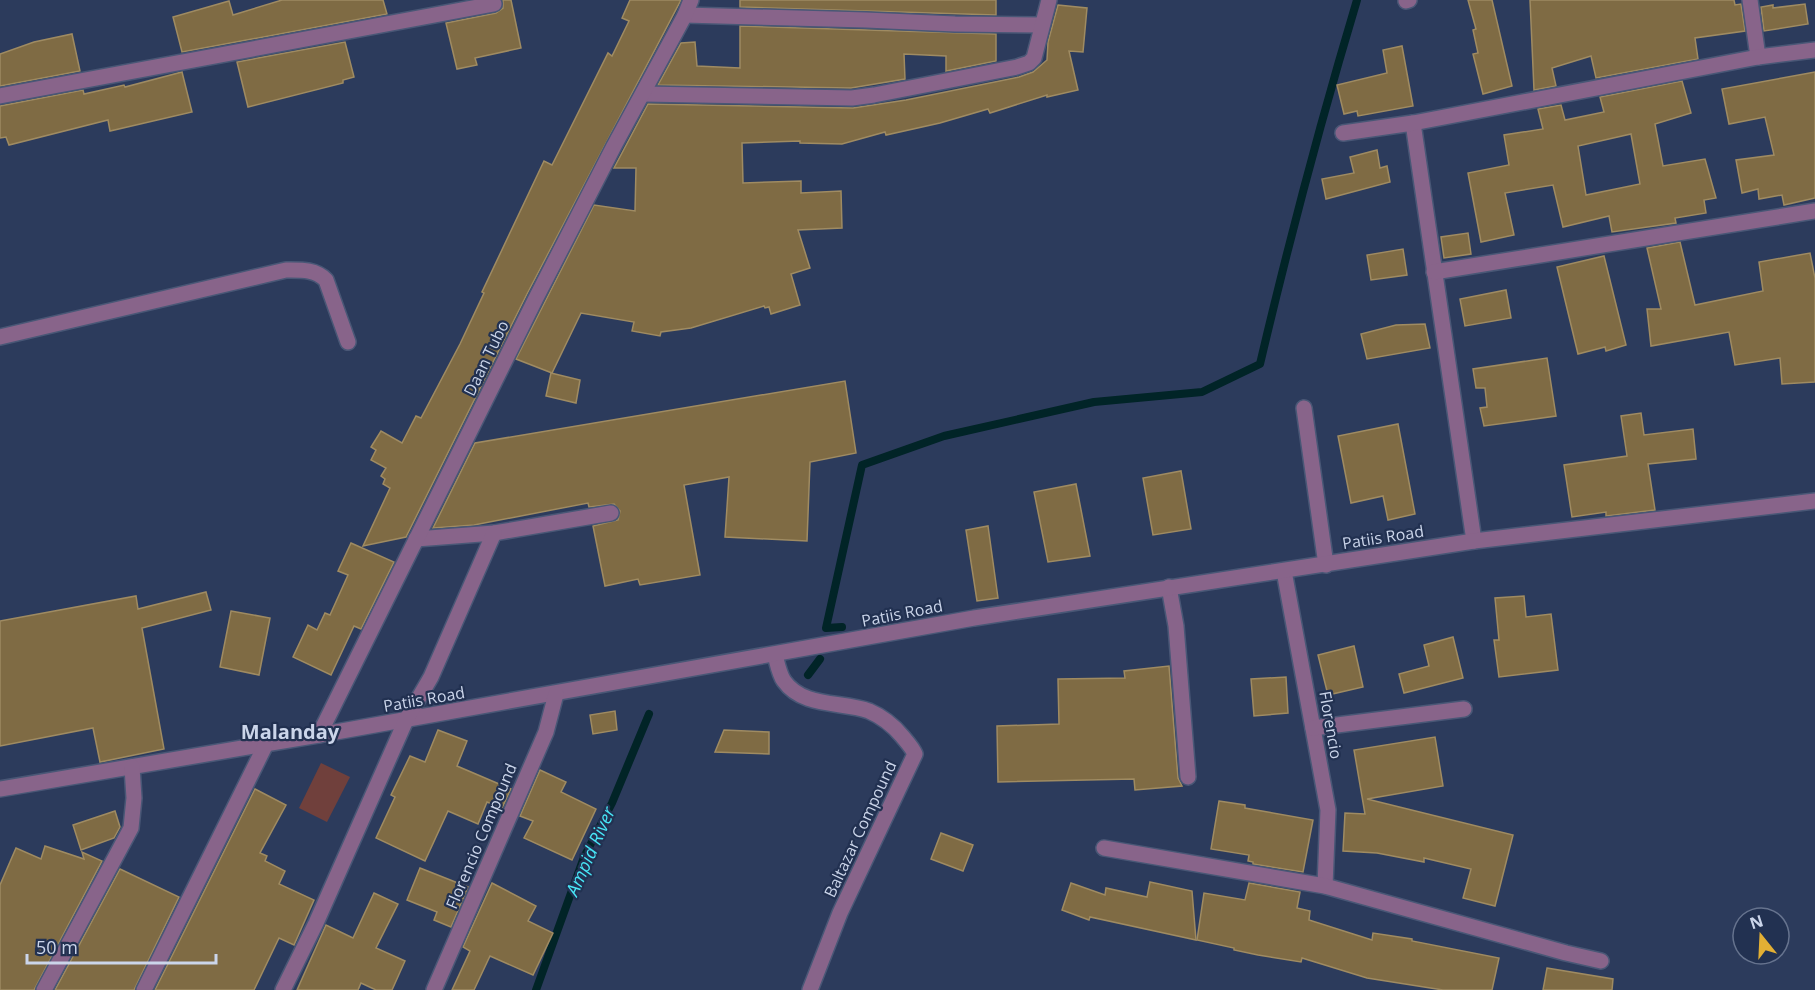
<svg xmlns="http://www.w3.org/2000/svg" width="1815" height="990" font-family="'Open Sans',sans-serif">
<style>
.green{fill:#70403c}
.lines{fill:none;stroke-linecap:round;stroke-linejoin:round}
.stream{stroke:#012427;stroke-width:8}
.building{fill:#7f6b44;stroke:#9f8b62;stroke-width:1.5;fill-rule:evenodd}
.minor-casing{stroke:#495776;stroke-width:18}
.minor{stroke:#88648a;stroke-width:15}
.labels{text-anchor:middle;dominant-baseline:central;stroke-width:4.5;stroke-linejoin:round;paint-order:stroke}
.street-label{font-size:16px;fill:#cbd5ea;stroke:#223151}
.water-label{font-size:18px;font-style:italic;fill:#48e7f7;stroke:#223151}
.quarter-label{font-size:20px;font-weight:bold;fill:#cbd5ea;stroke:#223151}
</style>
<rect width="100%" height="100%" fill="#2c3b5c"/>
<path class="green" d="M321,763L350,777L327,822L299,808Z"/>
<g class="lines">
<g class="stream">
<path d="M842,627L826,628L862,465L944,436L1094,402L1202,392L1260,364C1289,241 1321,120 1357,0"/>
<path d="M808,675L820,659"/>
<path d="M536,990L584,857L612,803L649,714"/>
</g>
</g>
<g class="building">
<path d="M282,0H383L387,14L182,52L173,17L229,1L233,15Z"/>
<path d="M503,0H511L521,48L475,58L477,65L457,69L446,23L496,13L503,8Z"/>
<path d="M630,0H681L527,294L406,537L363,546L390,488L383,484L385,479L381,476L386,468L371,460L376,450L371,447L381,431L402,443L416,416L421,418L460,344L484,293L482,292L544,161L552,165L608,53L612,56L629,21L622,18Z"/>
<path d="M740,0H996V15L740,7Z"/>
<path d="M1468,0H1492L1512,86L1483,94L1473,54L1478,53L1473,30L1476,29Z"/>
<path d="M1530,0H1734L1735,5L1741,4L1745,31L1695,38L1698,59L1596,78L1591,56L1552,68L1556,86L1534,90Z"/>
<path d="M1805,4L1808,24L1764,31L1761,7L1773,5V8Z"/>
<path d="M1058,5L1087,8L1083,52L1069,51L1078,90L1047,97V95L990,113L988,109L940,123L886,135L885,132L842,144L800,143V141L742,143L743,183L801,181V193L841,191L842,228L798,230L810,268L791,274L800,305L771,314L769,307L765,308L764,306L691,328L661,332L660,336L632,331L634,322L581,313L552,373L516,359L594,205L635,211L636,168H614L648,104L853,108L906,100L1019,77L1033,72L1047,60L1048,42Z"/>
<path d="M740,26L996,34V61L946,71V56L904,54L905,79L851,88L658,85L681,43L695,42L697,66L740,68Z"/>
<path d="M72,34L80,71L0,86V54L34,42Z"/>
<path d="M345,42L354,77L343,80V83L248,107L237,62Z"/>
<path d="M1402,46L1413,106L1358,116L1357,111L1344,114L1337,85L1387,73L1383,50Z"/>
<path d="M182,72L192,112L110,131L108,120L9,145L6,137L0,138V106L83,90L84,94L124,85L125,87Z"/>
<path d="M1815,72V198L1784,205L1782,195L1759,199L1758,189L1742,193L1736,160L1774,155L1765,117L1729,124L1722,89Z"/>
<path d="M1682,81L1691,113L1655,124L1663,166L1705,159L1716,198L1704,200L1706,213L1675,218L1676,223L1612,232L1609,216L1563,227L1553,185L1505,193L1514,235L1481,242L1468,173L1509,165L1504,135L1543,129L1538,109L1561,105L1565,120L1604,112L1600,97ZM1631,134L1640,184L1586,195L1578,146Z"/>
<path d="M1377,150L1380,168L1387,166L1390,182L1326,199L1322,179L1354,173L1350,157Z"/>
<path d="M1468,233L1471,254L1444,258L1441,237Z"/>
<path d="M1680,242L1695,305L1763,291L1759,262L1810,253L1815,278V382L1782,384L1780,358L1735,365L1729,332L1651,346L1647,309H1661L1647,248Z"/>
<path d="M1403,249L1407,275L1371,280L1367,255Z"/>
<path d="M1604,256L1626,345L1606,351L1605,347L1578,354L1557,267Z"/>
<path d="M1506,290L1511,318L1465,326L1460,299Z"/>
<path d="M1425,324L1430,348L1367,359L1361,334L1396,325Z"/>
<path d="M1547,358L1556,416L1484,426L1480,408L1487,407L1485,388H1476L1473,369Z"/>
<path d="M551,373L580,380L576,403L546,396Z"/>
<path d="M845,381L856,453L810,462L807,541L725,537L729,477L684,485L700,575L640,585L638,579L605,586L593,526L618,520L620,511L614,504L589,507L588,503L474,525L433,528L475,443Z"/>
<path d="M1641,413L1644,435L1693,429L1696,459L1648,464L1655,510L1606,516V512L1572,517L1564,465L1627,456L1621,416Z"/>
<path d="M1398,424L1415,514L1388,520L1383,496L1351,503L1338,436Z"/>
<path d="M1181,471L1191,529L1153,535L1143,478Z"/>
<path d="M1076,484L1090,556L1048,562L1034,492Z"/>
<path d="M988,526L998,598L977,601L966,530Z"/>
<path d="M351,543L394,562L361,629L354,626L331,675L293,657L308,625L317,630L325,613L330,615L348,575L338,571Z"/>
<path d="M206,592L211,610L142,628L164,749L100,762L93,728L0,746V621L136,596L138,609Z"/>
<path d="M1524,596L1526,617L1551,614L1558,670L1499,677L1494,640H1499L1495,598Z"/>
<path d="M231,611L270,618L259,675L220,667Z"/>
<path d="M1453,637L1463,678L1404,693L1399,674L1429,666L1424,645Z"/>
<path d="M1354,646L1363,687L1328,695L1318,655Z"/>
<path d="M1169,666L1178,778L1182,786L1135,790L1134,779L998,782L997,726L1059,724L1058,679L1125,678L1124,671Z"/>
<path d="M1286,677L1288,713L1254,716L1251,679Z"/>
<path d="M615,711L617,730L593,734L590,715Z"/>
<path d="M438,730L467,741L457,766L511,789L502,808L487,802L478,824L448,811L425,861L376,838L395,797L391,795L410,756L425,762Z"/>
<path d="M724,730L769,732V754L715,752Z"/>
<path d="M1435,737L1443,786L1367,799L1513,835L1495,906L1463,898L1471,869L1424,858V862L1377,853L1343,851L1345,813L1365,814L1354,750Z"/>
<path d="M540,770L566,782L561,792L596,809L572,860L524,838L533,821L520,816Z"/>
<path d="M255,789L286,805L260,853L267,856L265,861L285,871L279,884L314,900L294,945L279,938L254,990H155Z"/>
<path d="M1219,801L1245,805V808L1313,820L1303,872L1253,864V862L1248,861L1249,855L1211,849Z"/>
<path d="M115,811L120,827L114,838L81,850L73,825Z"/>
<path d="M941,833L973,845L963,871L931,859Z"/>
<path d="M45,846L84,859L82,852L102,861L34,990H0V885L16,848L41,859Z"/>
<path d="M420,868L468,887L451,927L434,920L437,912L407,900Z"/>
<path d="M120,869L179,897L134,990H55Z"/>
<path d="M1150,882L1192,891L1196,940L1090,917L1089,920L1062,910L1071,883L1105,895L1106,888L1147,897Z"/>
<path d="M492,883L536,906L528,921L553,933L533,975L490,956L474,990H452L470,951L463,947Z"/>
<path d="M1249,883L1300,892L1297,908L1310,911L1309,920L1372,940L1373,933L1412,939V941L1499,958L1492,990H1443L1367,978L1302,958L1301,962L1258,955L1234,950V948L1197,940L1204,893L1245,900Z"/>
<path d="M374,893L398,904L376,948L405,961L392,990H376L361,983L358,990H297L326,925L353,938Z"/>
<path d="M1547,968L1613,979L1612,990H1543Z"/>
</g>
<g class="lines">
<g class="minor-casing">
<g id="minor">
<path d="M1750,0L1758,57"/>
<path d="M1406,1L1409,0"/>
<path d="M685,15L866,20L955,24L1042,25"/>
<path d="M644,94L852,98L874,95L1017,67L1029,63L1034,58L1049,0"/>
<path d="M0,96L494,4"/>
<path d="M1413,123L1474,541"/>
<path d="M1343,133L1413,123L1758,57L1815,50"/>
<path d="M1434,272L1815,211"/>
<path d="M0,337L286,270C301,270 315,269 326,280L348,342"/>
<path d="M1304,408L1326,565"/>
<path d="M416,539L494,533L611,513"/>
<path d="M1284,571L1328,810L1325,886"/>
<path d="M1169,587L1176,626L1188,777"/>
<path d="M775,655C777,662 779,674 784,681C803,708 842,701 869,711C883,717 892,724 902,736C907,742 912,747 915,754L840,913L810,990"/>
<path d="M1313,728L1464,709"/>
<path d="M319,735L536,298L614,146L685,15L691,0"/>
<path d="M0,789L319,735L974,618L1474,541L1815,501"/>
<path d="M1104,848L1325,886L1566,953L1601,961"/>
<path d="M44,990L131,828L134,798L132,767"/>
<path d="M144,990L266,744"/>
<path d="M283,990L316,923L406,720L431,677L494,533"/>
<path d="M434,990L546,732L556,694"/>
</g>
</g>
<use href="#minor" class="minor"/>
</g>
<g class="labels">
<g class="street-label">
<text transform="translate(486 358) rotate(-64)">Daan Tubo</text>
<text transform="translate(1383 537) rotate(-9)">Patiis Road</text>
<text transform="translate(902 613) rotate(-11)">Patiis Road</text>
<text transform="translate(424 699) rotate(-10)">Patiis Road</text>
<text transform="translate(1331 725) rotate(80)">Florencio</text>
<text transform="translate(860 829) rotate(-65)">Baltazar Compound</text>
<text transform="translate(481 836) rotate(-67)">Florencio Compound</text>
</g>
<g class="water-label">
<text transform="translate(590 851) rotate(-66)">Ampid River</text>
</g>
<g class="quarter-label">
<text x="290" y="731">Malanday</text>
</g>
</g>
<g transform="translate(1761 936) rotate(342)"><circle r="28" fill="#223151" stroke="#66738e" stroke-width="1.5"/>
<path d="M0-4.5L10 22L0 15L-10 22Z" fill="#e2af34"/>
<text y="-9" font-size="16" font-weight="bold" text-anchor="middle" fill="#cbd5ea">N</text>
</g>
<path d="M27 954v9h189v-9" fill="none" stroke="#cbd5ea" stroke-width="3"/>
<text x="36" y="954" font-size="18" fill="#cbd5ea" stroke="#223151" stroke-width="4.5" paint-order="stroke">50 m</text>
</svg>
